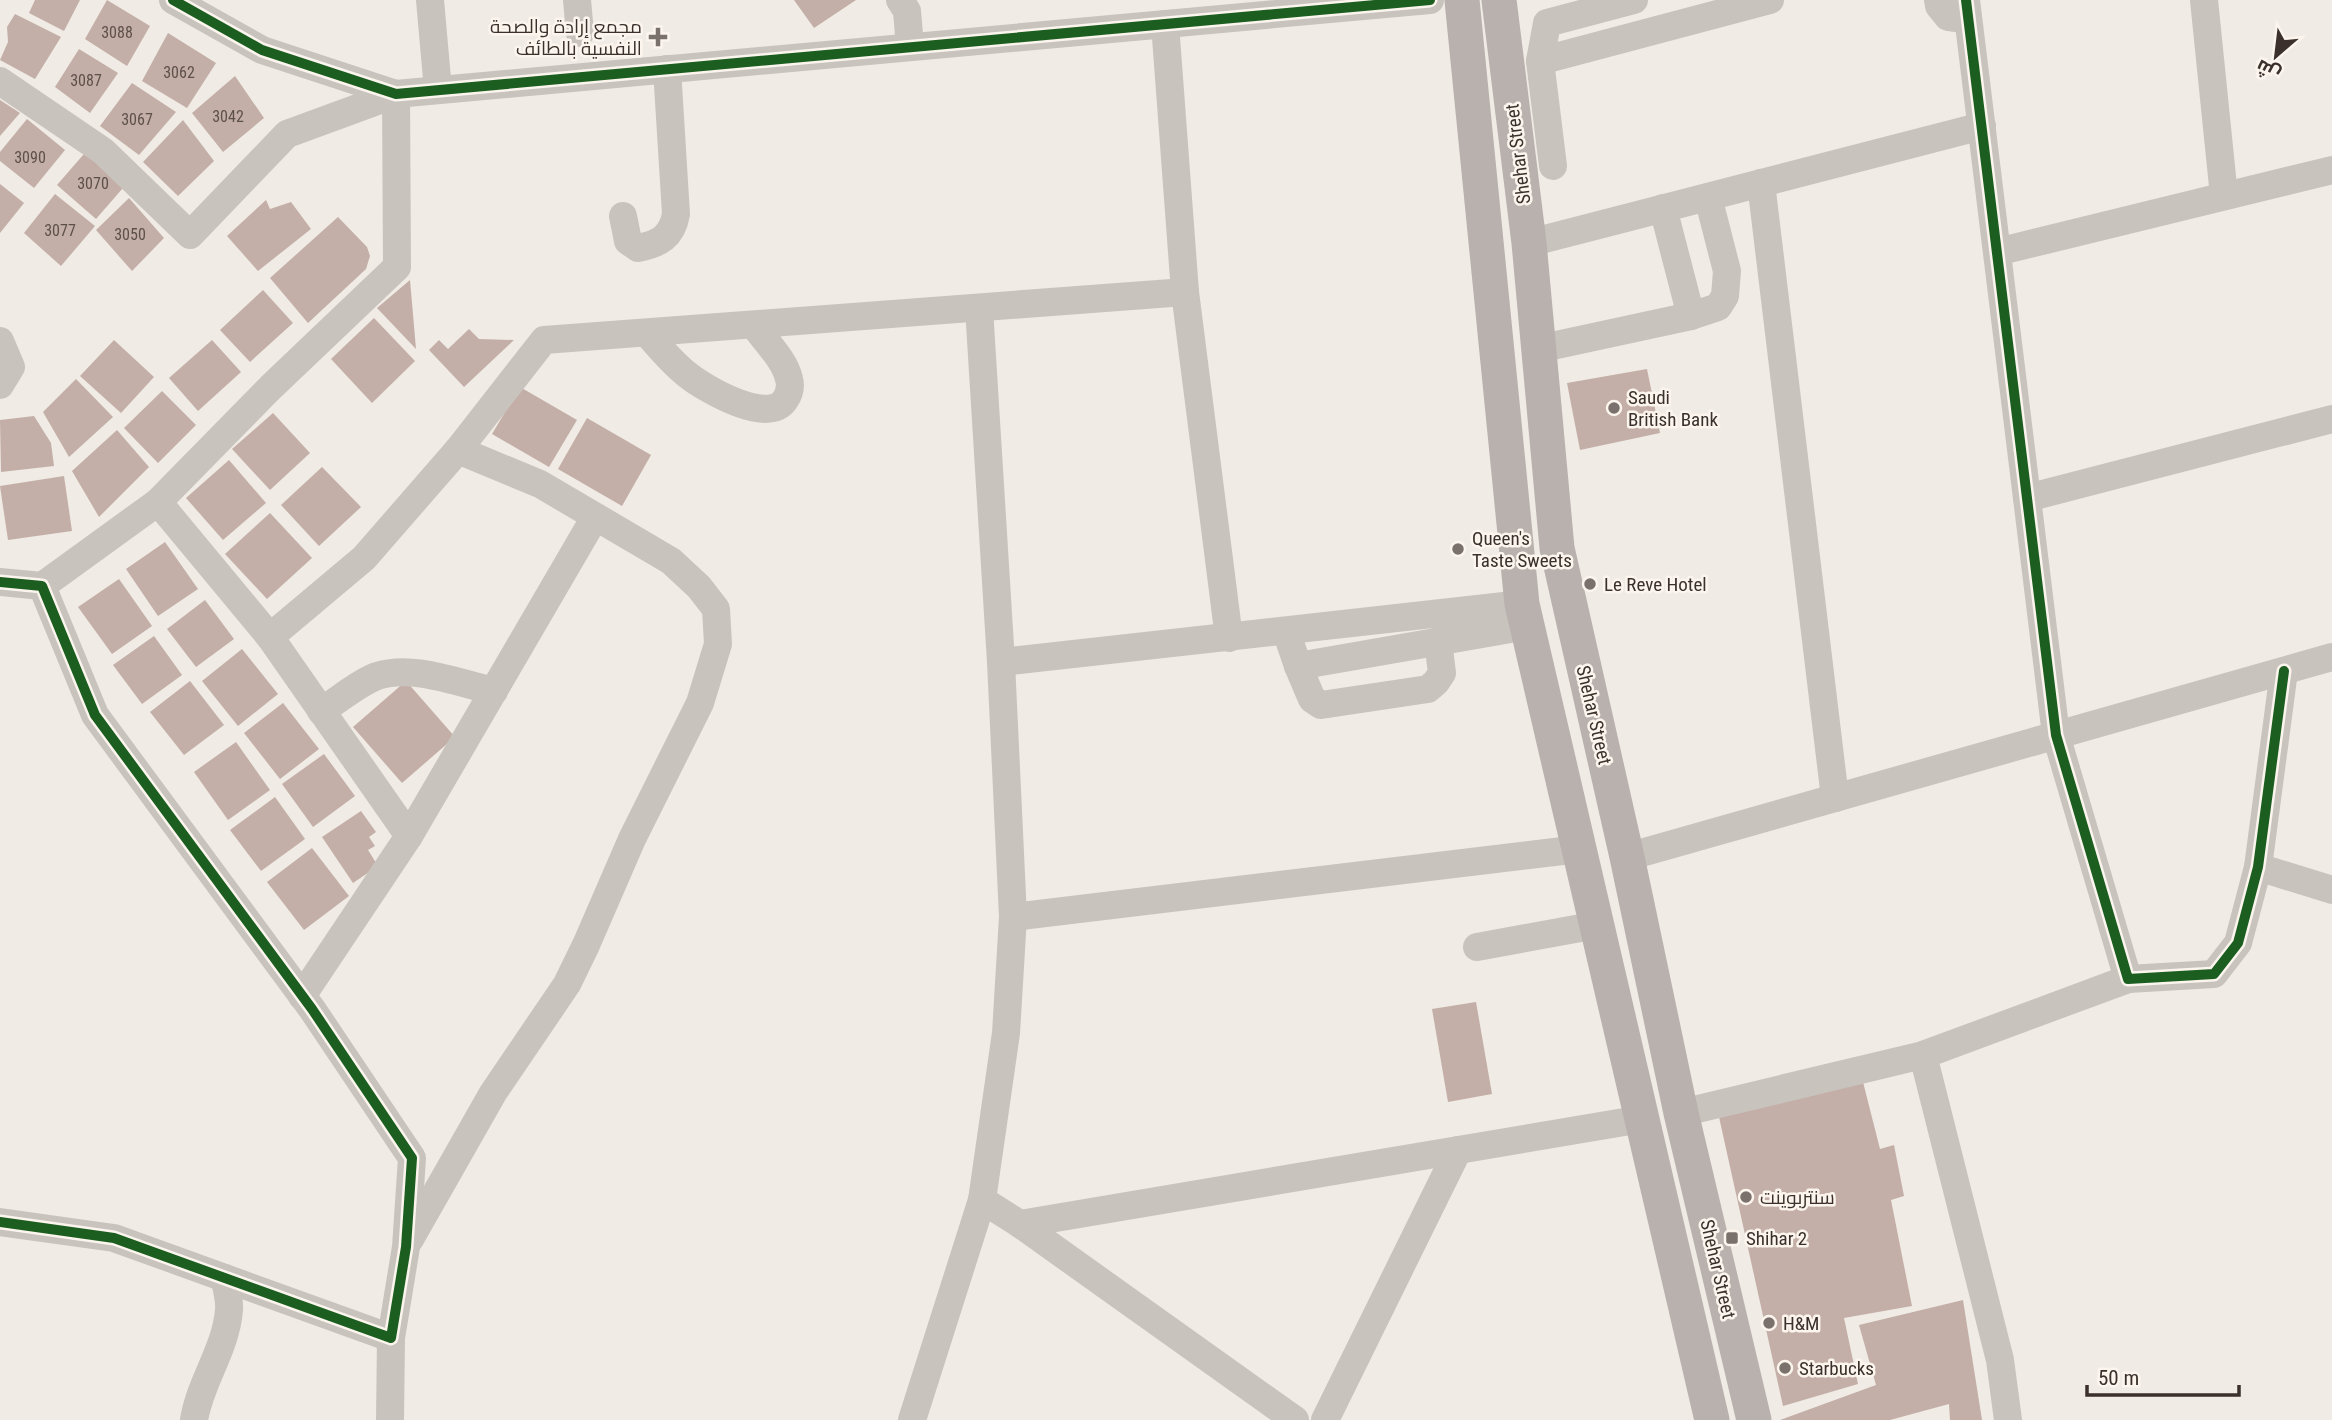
<svg xmlns="http://www.w3.org/2000/svg" width="2332" height="1420" font-family="'Roboto Condensed',Cairo,sans-serif">
<style>
.building{fill:#c3afa7}
.lines{fill:none;stroke-linecap:round;stroke-linejoin:round}
.minor{stroke:#c9c3be;stroke-width:28}
.major{stroke:#b8b1ad;stroke-width:35}
.cycleway-casing{stroke:#fbf5ee;stroke-width:15}
.cycleway{stroke:#1b5e20;stroke-width:10}
.poi-dot{fill:#7a716c;stroke:#fbf5ee;stroke-width:2.5}
.labels{text-anchor:middle;dominant-baseline:central;stroke-width:5;stroke-linejoin:round;paint-order:stroke}
.number-label{font-size:16px;fill:#5d504a}
.poi-label{font-size:19px;fill:#3b302b;stroke:#fbf5ee;text-anchor:start}
.street-label{font-size:19px;fill:#3b302b;stroke:#fbf5ee}
</style>
<rect width="100%" height="100%" fill="#f0ebe5"/>
<g class="building">
<path d="M35,0H80L64,31L29,13Z"/>
<path d="M107,0L150,26L127,66L85,39Z"/>
<path d="M794,0H856L814,28Z"/>
<path d="M15,14L61,37L35,79L0,60L8,42L7,27Z"/>
<path d="M168,33L216,63L187,108L142,81Z"/>
<path d="M79,49L118,73L90,113L55,87Z"/>
<path d="M235,76L264,118L223,152L192,113Z"/>
<path d="M132,83L176,112L139,155L100,126Z"/>
<path d="M0,100L20,113L0,136Z"/>
<path d="M27,119L65,150L34,188L0,161V152Z"/>
<path d="M183,120L214,161L178,196L143,162Z"/>
<path d="M90,147L129,181L96,219L57,185Z"/>
<path d="M0,184L24,203L0,233Z"/>
<path d="M55,194L95,226L61,266L24,233Z"/>
<path d="M129,198L164,238L132,271L96,230Z"/>
<path d="M266,200L270,209L291,202L311,229L258,271L227,236Z"/>
<path d="M338,217L367,247L370,256L366,269L308,323L270,278Z"/>
<path d="M410,280L416,349L377,308Z"/>
<path d="M263,290L293,323L250,362L220,330Z"/>
<path d="M374,318L415,361L372,403L331,359Z"/>
<path d="M469,329L479,339L514,340L464,387L429,350L439,340L448,349Z"/>
<path d="M114,340L154,377L121,413L80,376Z"/>
<path d="M212,340L241,372L198,411L169,378Z"/>
<path d="M1647,369L1660,433L1580,450L1567,383Z"/>
<path d="M76,379L113,417L69,457L43,412Z"/>
<path d="M520,387L577,420L549,467L492,434Z"/>
<path d="M162,391L196,425L158,463L124,428Z"/>
<path d="M273,413L310,453L270,490L232,449Z"/>
<path d="M34,416L51,443L54,466L1,472L0,420Z"/>
<path d="M587,418L651,455L622,506L558,469Z"/>
<path d="M117,430L149,467L99,517L72,471Z"/>
<path d="M229,460L266,503L223,540L186,498Z"/>
<path d="M322,467L361,507L319,546L281,505Z"/>
<path d="M64,476L72,531L8,540L0,486Z"/>
<path d="M270,513L312,558L267,599L225,554Z"/>
<path d="M165,542L198,589L158,616L126,569Z"/>
<path d="M119,579L152,626L112,654L78,607Z"/>
<path d="M205,600L234,639L196,667L167,629Z"/>
<path d="M154,636L182,675L142,704L113,665Z"/>
<path d="M242,649L278,694L238,726L202,681Z"/>
<path d="M190,681L224,725L184,755L150,712Z"/>
<path d="M406,681L455,737L402,783L353,727Z"/>
<path d="M283,703L319,749L280,779L244,733Z"/>
<path d="M236,742L270,790L228,820L194,772Z"/>
<path d="M324,754L355,796L313,827L282,784Z"/>
<path d="M275,797L305,839L261,871L230,830Z"/>
<path d="M361,811L376,832L369,837L375,846L368,850L378,866L353,883L322,837Z"/>
<path d="M312,848L349,896L304,930L267,882Z"/>
<path d="M1476,1002L1492,1094L1448,1102L1432,1009Z"/>
<path d="M1863,1082L1880,1149L1894,1145L1904,1196L1891,1200L1912,1306L1844,1318L1858,1384L1783,1406L1719,1117Z"/>
<path d="M1963,1300L1982,1420H1950L1949,1404L1890,1420H1780L1876,1385L1859,1325Z"/>
</g>
<g class="lines">
<g class="minor">
<path d="M173,0L262,50L396,94L1430,0"/>
<path d="M430,0L438,90"/>
<path d="M577,0L580,33"/>
<path d="M900,0L907,11L910,47"/>
<path d="M1938,0L1939,6L1948,17L1968,20"/>
<path d="M1966,0L2056,735L2128,979L2214,974L2238,943L2258,867L2284,671"/>
<path d="M2204,0L2224,196"/>
<path d="M1165,24L1185,292L1229,638"/>
<path d="M1540,61L1770,0"/>
<path d="M0,81L103,151L190,235L287,134L396,94L397,267L271,387L158,502L42,586"/>
<path d="M1553,166L1540,61L1547,23L1634,0"/>
<path d="M1761,183L1835,798"/>
<path d="M1663,208L1691,316"/>
<path d="M623,216L628,241L638,248C659,244 672,237 676,214L667,69"/>
<path d="M1529,243L1982,126"/>
<path d="M1997,252L2332,170"/>
<path d="M979,308L1001,662L1013,917L1006,1033L982,1200L1020,1224L1295,1420"/>
<path d="M647,333C660,348 673,364 689,376C707,390 768,425 785,400C789,394 791,386 789,379C785,360 765,341 754,325"/>
<path d="M0,341L11,367L0,385"/>
<path d="M1538,349L1691,316L1718,307L1725,296L1727,271L1708,197"/>
<path d="M2027,498L2332,419"/>
<path d="M158,502L270,637L409,836L302,996"/>
<path d="M0,582L42,586L95,715L312,1009L412,1158L406,1247L391,1338L114,1238L0,1222"/>
<path d="M1286,631L1298,666L1527,626"/>
<path d="M270,637L364,558L458,450L544,340L1185,292"/>
<path d="M1001,662L1522,604"/>
<path d="M1298,666L1312,699L1321,705L1428,689L1436,682L1442,673L1438,641"/>
<path d="M321,711C339,700 358,683 377,676C413,664 458,683 494,691"/>
<path d="M409,836L595,517"/>
<path d="M1627,857L2332,657"/>
<path d="M2258,867L2332,890"/>
<path d="M1013,917L1579,849"/>
<path d="M1477,947L1597,925"/>
<path d="M1923,1055L2000,1360L2008,1420"/>
<path d="M1681,1113L1923,1055L2128,979"/>
<path d="M1020,1224L1642,1119"/>
<path d="M410,1239L493,1093L567,984L586,945L632,839L700,703L718,644L716,609L699,587L671,561L540,484L458,450"/>
<path d="M194,1420C200,1382 226,1349 229,1310C230,1300 226,1288 225,1278"/>
<path d="M390,1420L391,1338"/>
<path d="M912,1420L982,1200"/>
<path d="M1325,1420L1458,1150"/>
</g>
<g class="major">
<path d="M1462,0L1522,604L1712,1420"/>
<path d="M1499,0L1529,243L1557,548L1627,857L1681,1113L1754,1420"/>
</g>
<g class="cycleway-casing">
<g id="cycleway">
<path d="M173,0L262,50L396,94L1430,0"/>
<path d="M1966,0L2056,735L2128,979L2214,974L2238,943L2258,867L2284,671"/>
<path d="M0,582L42,586L95,715L312,1009L412,1158L406,1247L391,1338L114,1238L0,1222"/>
</g>
</g>
<use href="#cycleway" class="cycleway"/>
</g>
<g class="poi-dot">
<path d="M654.5 26.5h7v7h7v7h-7v7h-7v-7h-7v-7h7z"/>
<circle cx="1614" cy="408" r="7"/>
<circle cx="1458" cy="549" r="7"/>
<circle cx="1590" cy="584" r="7"/>
<circle cx="1746" cy="1197" r="7"/>
<rect x="1725" y="1231" width="14" height="14" rx="3.5"/>
<circle cx="1769" cy="1323" r="7"/>
<circle cx="1785" cy="1368" r="7"/>
</g>
<g class="labels">
<g class="number-label">
<text x="117" y="32">3088</text>
<text x="179" y="72">3062</text>
<text x="86" y="80">3087</text>
<text x="228" y="116">3042</text>
<text x="137" y="119">3067</text>
<text x="30" y="157">3090</text>
<text x="93" y="183">3070</text>
<text x="60" y="230">3077</text>
<text x="130" y="234">3050</text>
</g>
<g class="poi-label">
<text x="642" y="26" text-anchor="end">مجمع إرادة والصحة<tspan x="642" dy="22">النفسية بالطائف</tspan></text>
<text x="1628" y="397">Saudi<tspan x="1628" dy="22">British Bank</tspan></text>
<text x="1472" y="538">Queen's<tspan x="1472" dy="22">Taste Sweets</tspan></text>
<text x="1604" y="584">Le Reve Hotel</text>
<text x="1760" y="1197">سنتربوينت</text>
<text x="1746" y="1238">Shihar 2</text>
<text x="1783" y="1323">H&amp;M</text>
<text x="1799" y="1368">Starbucks</text>
</g>
<g class="street-label">
<text transform="translate(1518 154) rotate(-97)">Shehar Street</text>
<text transform="translate(1594 715) rotate(77)">Shehar Street</text>
<text transform="translate(1718 1269) rotate(77)">Shehar Street</text>
</g>
</g>
<g transform="translate(2276 56) rotate(208)" stroke="#fbf5ee" stroke-width="5" paint-order="stroke">
<path d="M0-5L12 26L0 18L-12 26Z" fill="#3b302b"/>
<text y="-10" font-size="19" font-weight="bold" text-anchor="middle" fill="#3b302b">ش</text>
</g>
<path d="M2087 1385v10h152v-10" fill="none" stroke="#3b302b" stroke-width="3.5"/>
<text x="2098" y="1385" font-size="21" fill="#3b302b" stroke="#fbf5ee" stroke-width="5" paint-order="stroke">50 m</text>
</svg>
